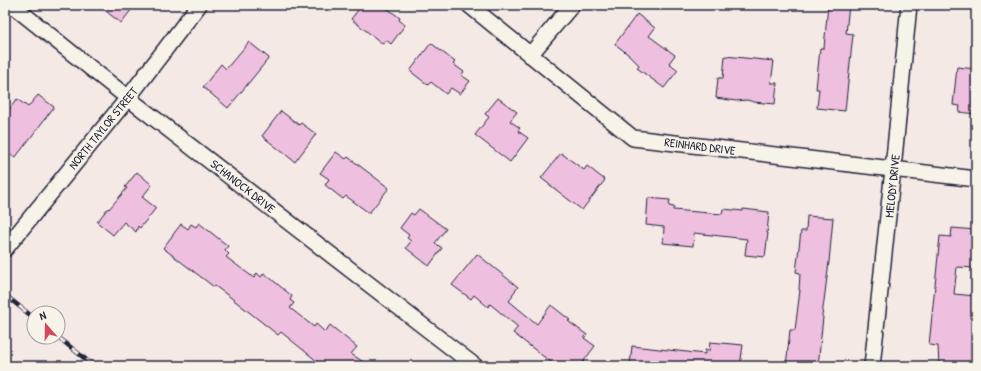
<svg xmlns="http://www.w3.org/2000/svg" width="981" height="371" font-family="'Patrick Hand',sans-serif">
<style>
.building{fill:#efbfe0;stroke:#22223b}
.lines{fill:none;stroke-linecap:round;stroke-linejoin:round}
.minor-casing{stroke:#22223b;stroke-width:18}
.minor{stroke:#f7f3e8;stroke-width:15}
.rail-casing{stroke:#22223b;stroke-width:4.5}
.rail{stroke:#f7f3e8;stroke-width:3;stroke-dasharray:9;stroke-linecap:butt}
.labels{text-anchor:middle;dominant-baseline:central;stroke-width:3;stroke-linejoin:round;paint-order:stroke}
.street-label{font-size:12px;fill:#22223b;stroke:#f7f3e8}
</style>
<rect width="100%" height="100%" fill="#f5e9e6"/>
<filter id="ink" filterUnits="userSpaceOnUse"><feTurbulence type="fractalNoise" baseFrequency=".025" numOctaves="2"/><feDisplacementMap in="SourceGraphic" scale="8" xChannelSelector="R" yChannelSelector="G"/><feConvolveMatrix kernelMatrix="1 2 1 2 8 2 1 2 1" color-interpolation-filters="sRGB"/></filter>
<g filter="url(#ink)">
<g class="building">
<path d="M98,5H135L121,23Z"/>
<path d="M362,5H383L400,18L399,20L405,25L391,44L386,40L383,44L351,19Z"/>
<path d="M828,5H849L846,33L853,34L845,111L817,108L819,89H816L820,48H824Z"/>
<path d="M637,14L655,28L649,36L675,55L669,63L678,70L664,88L637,68L639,65L629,55L615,44Z"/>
<path d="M249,42L269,58L228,108L203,87L221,64L226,69Z"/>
<path d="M431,43L455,62L453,64L464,72L461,75L470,81L460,94L451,88L446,94L431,82L428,85L410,71Z"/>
<path d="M725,56L774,61L771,83H777L775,104L754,102L747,100L736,101L716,98L718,78H723Z"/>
<path d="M957,67L976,69V114L959,112L960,106L953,105Z"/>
<path d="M38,95L54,107L15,158L5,151V115L17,99L28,107Z"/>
<path d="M498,98L517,112L510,121L520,128L518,131L528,138L510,162L475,135L489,117L485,114Z"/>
<path d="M281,111L299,125L301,123L316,134L295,162L262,136Z"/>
<path d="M336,152L346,159L348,157L389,188L369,213L346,196L343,199L325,185L329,179L320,173Z"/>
<path d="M561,153L584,170L587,166L605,180L582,210L541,178Z"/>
<path d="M137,172L152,185L142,197L156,208L140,228L138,226L136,232L124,222L113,235L97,222L108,208L109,209L127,188L125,187Z"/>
<path d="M648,198L670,200L669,206L674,207L673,210L722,214L723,209L743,211V209L769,212L767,233H768L765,257L745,255L747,239L694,233L693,246L663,243L664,227L646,225Z"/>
<path d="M419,209L446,229L435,243L442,248L429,266L406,248L411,241L407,238L409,235L400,228L411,213L414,215Z"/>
<path d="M807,216L833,218L829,262L822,316L823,317L818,366H786L790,330H795L800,290H799L800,273L796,272L801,231H806Z"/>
<path d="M199,223L228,246L225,250L229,254L226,257L254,278L257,273L261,277L264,273L292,296L290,300L294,303L290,308L314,327L316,324L325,332L330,325L357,347L351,354L370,366H323L281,332L278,335L230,297L215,286L214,287L163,248L181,224L188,229L191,224L196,227Z"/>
<path d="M952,228L976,230V268L957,267L954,294L976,296L971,366H939L938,346L929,345L940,236L951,237Z"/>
<path d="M477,254L518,287L512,295L513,296L509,301L537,324L551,305L570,320L568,321L587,335L584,338L595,346L580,366H556L513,333L518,327L490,304L488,307L474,295L471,299L452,285Z"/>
<path d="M710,342L743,345L740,366H630L632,346L705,354V350L709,351Z"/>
</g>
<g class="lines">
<g class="minor-casing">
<g id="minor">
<path d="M12,5L128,98L475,366"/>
<path d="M469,5L633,138L976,179"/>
<path d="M530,55L572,5"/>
<path d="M5,249L128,98L199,5"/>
<path d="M872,366L893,169L909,5"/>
</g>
</g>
<use href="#minor" class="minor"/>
<g class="rail-casing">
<g id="rail">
<path d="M5,295L34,318"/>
<path d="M58,337L94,366"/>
</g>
</g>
<use href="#rail" class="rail"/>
</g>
</g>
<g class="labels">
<g class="street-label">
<text transform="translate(103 128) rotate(-51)">NORTH TAYLOR STREET</text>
<text transform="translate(700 146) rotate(7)">REINHARD DRIVE</text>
<text transform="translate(243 186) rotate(38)">SCHANOCK DRIVE</text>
<text transform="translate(892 186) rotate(-84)">MELODY DRIVE</text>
</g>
</g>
<rect width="981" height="371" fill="none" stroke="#f7f3e8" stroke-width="20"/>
<rect x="10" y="10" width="961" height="351" fill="none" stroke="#22223b" stroke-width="1.5" filter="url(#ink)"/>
<g transform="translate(46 325) rotate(340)"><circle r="19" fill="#f7f3e8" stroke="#a29fa3"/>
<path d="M0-3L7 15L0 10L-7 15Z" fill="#d1495b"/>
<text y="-6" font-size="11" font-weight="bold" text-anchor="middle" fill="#22223b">N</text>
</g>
</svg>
